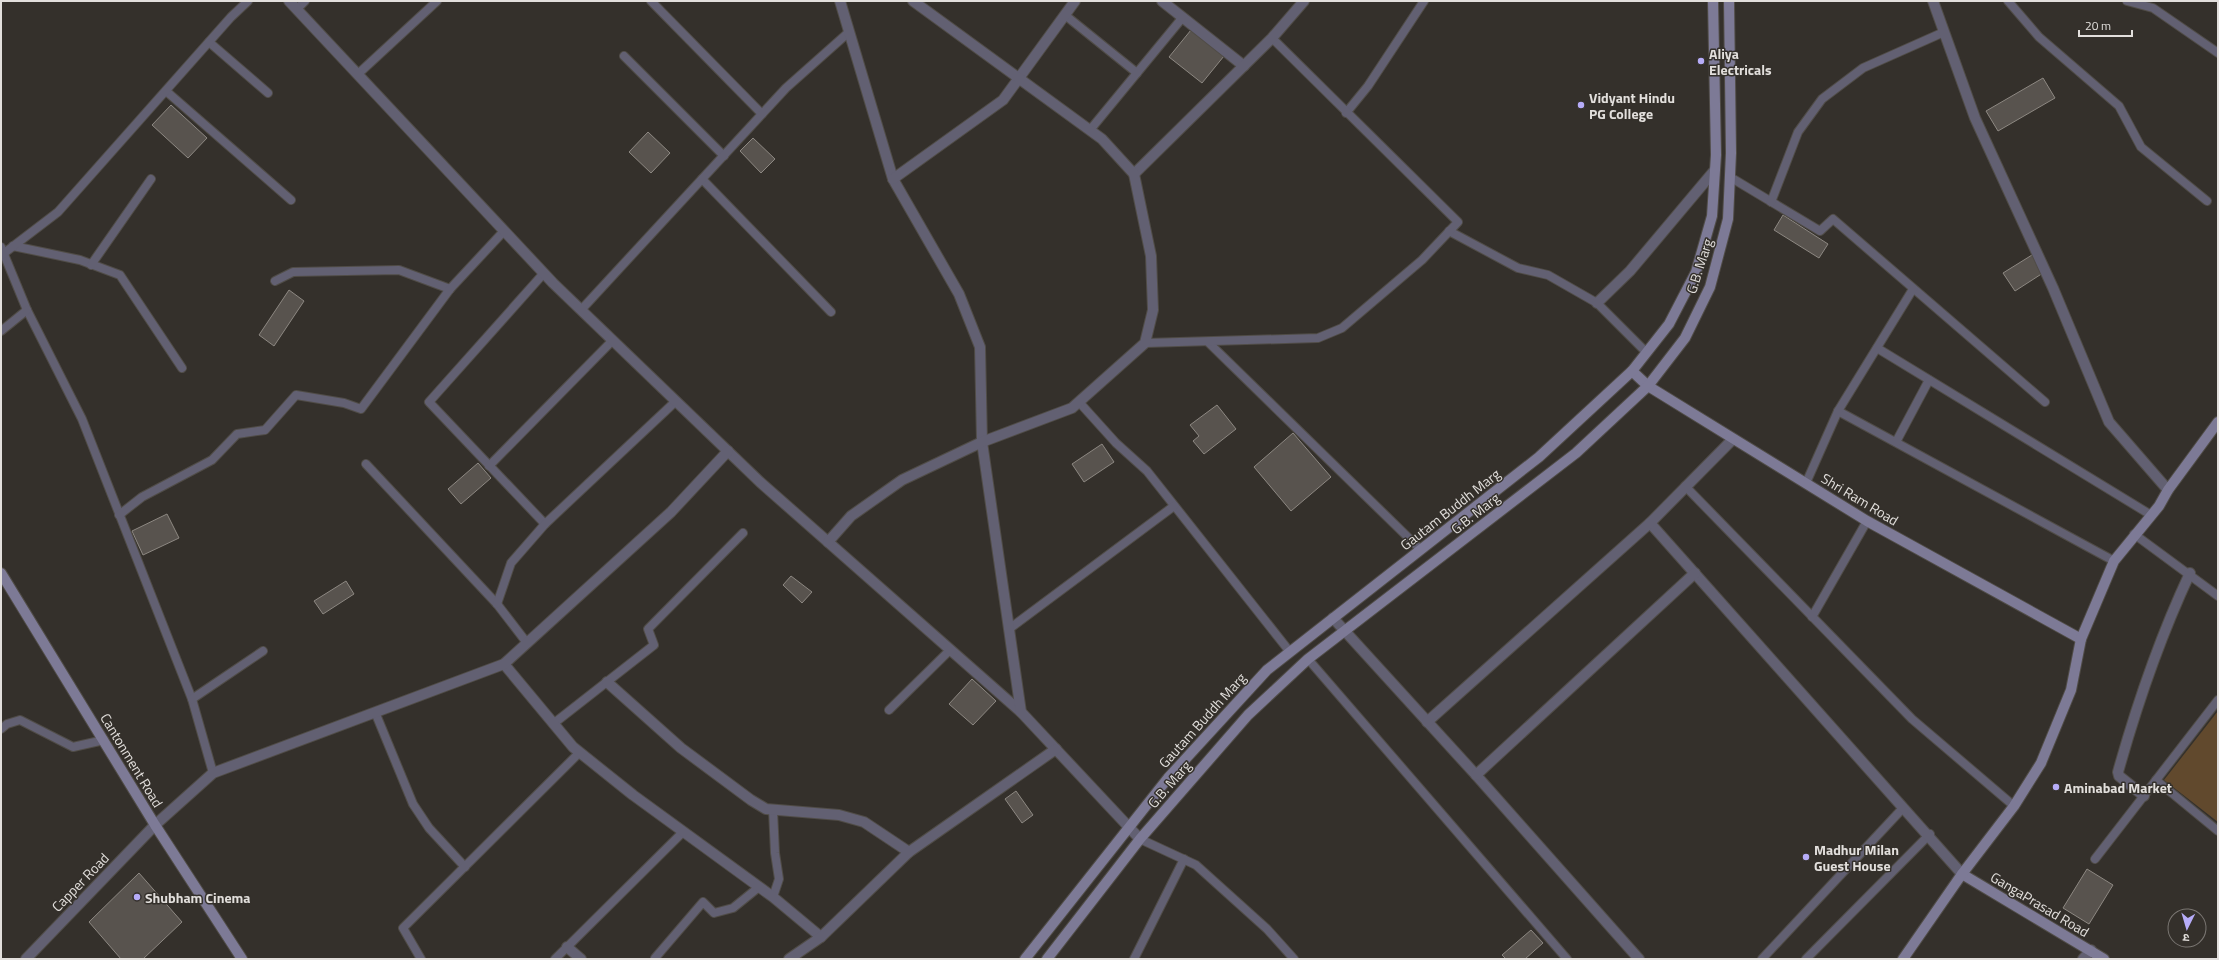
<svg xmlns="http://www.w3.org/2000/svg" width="2219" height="960" font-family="'Titillium Web','Noto Sans Devanagari',sans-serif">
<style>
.green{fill:#61492d}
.building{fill:#58534e;stroke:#8d8882}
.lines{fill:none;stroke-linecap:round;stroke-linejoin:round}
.lane-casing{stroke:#504c47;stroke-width:10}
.street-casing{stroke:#504c47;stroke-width:12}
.secondary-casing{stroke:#504c47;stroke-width:12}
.lane{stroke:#626072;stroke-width:8}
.street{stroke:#626072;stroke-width:10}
.secondary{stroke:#7d7a96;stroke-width:10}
.poi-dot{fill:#b6acf8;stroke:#34302b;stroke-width:1.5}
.labels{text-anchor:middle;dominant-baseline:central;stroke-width:3;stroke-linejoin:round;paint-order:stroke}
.poi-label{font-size:14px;font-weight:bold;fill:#e2dfdc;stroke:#34302b;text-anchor:start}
.street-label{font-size:14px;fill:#e2dfdc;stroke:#34302b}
</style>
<rect width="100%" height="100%" fill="#34302b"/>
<path class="green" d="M2218,711V822L2164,780Z"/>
<g class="building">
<path d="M1191,30L1224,56L1202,83L1169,57Z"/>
<path d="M2043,78L2055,98L1998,131L1986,111Z"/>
<path d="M171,105L207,138L188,158L152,125Z"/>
<path d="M648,132L670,153L651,173L629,152Z"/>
<path d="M753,138L775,159L761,173L740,151Z"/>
<path d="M1783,215L1828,244L1819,258L1774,230Z"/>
<path d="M2032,255L2043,273L2015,291L2003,273Z"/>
<path d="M289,290L304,301L274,346L259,335Z"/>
<path d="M1217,405L1236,429L1204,454L1193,441L1199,436L1190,425Z"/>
<path d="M1293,433L1331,477L1291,511L1254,467Z"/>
<path d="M1102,444L1114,462L1084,482L1072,464Z"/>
<path d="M478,463L491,478L461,504L448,489Z"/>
<path d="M167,514L179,538L143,555L132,531Z"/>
<path d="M791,576L812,592L802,603L783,585Z"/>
<path d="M346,581L354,594L323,614L314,601Z"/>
<path d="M972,679L996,701L973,725L949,704Z"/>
<path d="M1016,791L1033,815L1022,823L1005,799Z"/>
<path d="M2087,869L2113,885L2089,924L2063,908Z"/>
<path d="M139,873L182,922L143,959H121L89,922Z"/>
<path d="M1531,930L1543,943L1525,959H1506L1502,955Z"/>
</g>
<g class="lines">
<g class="lane-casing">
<g id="lane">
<path d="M651,1L762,114"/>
<path d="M2008,1L2039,37L2119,106L2141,147L2207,201"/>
<path d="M2127,1L2153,8L2218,53"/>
<path d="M297,9L305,1"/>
<path d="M1065,15L1137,73"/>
<path d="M209,42L268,93"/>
<path d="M624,56L724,156"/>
<path d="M358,74L437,1"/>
<path d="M166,91L291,200"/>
<path d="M1346,113L1368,86L1424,1"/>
<path d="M1090,130L1183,17"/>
<path d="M1730,177L1820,231L1833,219L2045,402"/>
<path d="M702,179L831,312"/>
<path d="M1771,202L1798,132L1822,99L1863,68L1944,32"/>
<path d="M1449,231L1518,268L1548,275L1597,303L1646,352"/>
<path d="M13,246L80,260L120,275L182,368"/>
<path d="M1,247L27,310L82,419L192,699L213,773"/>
<path d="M3,254L58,212L231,17L248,1"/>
<path d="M91,265L151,179"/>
<path d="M544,273L429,402L545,524"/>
<path d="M275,281L293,272L399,270L450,289"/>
<path d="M581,310L786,88L849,32"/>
<path d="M1,331L27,310"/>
<path d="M1208,342L1421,550"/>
<path d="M1145,343L1318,338L1342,328L1422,260L1458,222L1272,38"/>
<path d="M1877,348L2151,515"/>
<path d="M1079,402L1116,443L1147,471L1290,652"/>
<path d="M1838,411L2114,561"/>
<path d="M1896,442L1929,380"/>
<path d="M366,464L497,604L527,643"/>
<path d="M489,466L613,340"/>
<path d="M1806,483L1838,411L1913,289"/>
<path d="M1685,486L1912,719L2014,806"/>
<path d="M119,515L142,497L212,460L237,434L265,430L296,395L344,403L361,409L450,289L504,231"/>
<path d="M2134,534L2218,596"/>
<path d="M497,604L511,563L545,524L676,401"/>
<path d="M1812,617L1867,521"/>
<path d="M1009,629L1174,506"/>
<path d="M1308,659L1567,959"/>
<path d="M192,699L263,651"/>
<path d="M889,710L950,650"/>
<path d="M375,712L413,804L429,828L465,867"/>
<path d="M553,724L654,645L648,629L743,533"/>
<path d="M1,729L7,724L20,720L73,747L104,740"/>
<path d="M2156,780L2218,831"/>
<path d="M773,810L775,853L779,879L773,897"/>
<path d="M1140,839L1196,865L1267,929L1294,959"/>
<path d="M2095,859L2218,700"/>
<path d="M655,958L703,902L714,913L733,908L759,887"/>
<path d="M421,959L403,928L579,753"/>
<path d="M555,959L683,832"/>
<path d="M1134,959L1184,859"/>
<path d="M1762,959L1903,808"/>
<path d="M1806,959L1930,834"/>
</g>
</g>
<g class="street-casing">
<g id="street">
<path d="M289,1L553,283L760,482L1021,712"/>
<path d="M840,1L893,179L959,294L980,347L982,442L1021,712L1140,839"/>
<path d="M1162,1L1244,66"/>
<path d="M1933,1L1975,118L2053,288L2109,422L2168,490"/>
<path d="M1134,174L1272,38L1304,1"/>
<path d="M893,179L1003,100L1075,1"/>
<path d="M1597,303L1630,271L1714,171"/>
<path d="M1650,523L1962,874"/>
<path d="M828,542L851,516L902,480L982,442L1072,408L1145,343L1153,310L1151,256L1134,174L1102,139L913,1"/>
<path d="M1333,618L1476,775L1639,959"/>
<path d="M504,664L573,747L633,795L773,897L821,937"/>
<path d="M607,682L681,748L751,800L766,809L839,815L864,822L909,852"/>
<path d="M1427,722L1650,523L1733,439"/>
<path d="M1476,775L1695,573"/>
<path d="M2144,796L2119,776L2118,772C2137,704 2160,637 2190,573"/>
<path d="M567,947L581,959"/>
<path d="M26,959L155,825L213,773L504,664L671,512L728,451"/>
<path d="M789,959L821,937L909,852L1056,749"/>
<path d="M2083,959L2091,950"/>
</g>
</g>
<g class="secondary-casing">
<g id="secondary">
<path d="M1632,371L1648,386L1867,521L2081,639"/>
<path d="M1,573L155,825L242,959"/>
<path d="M1962,874L2104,959"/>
<path d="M1025,959L1168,778L1267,670L1539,457L1632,371L1669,324L1696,272L1712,216L1716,155L1713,1"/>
<path d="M1047,959L1140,839L1248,715L1308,659L1576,453L1648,386L1685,338L1710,287L1728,219L1731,153L1729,1"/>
<path d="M1903,959L1962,874L2014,806L2041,763L2071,690L2081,639L2114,561L2159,506L2168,490L2218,422"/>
</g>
</g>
<use href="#lane" class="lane"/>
<use href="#street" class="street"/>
<use href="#secondary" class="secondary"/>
</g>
<g class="poi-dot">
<circle cx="1701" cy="61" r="4"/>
<circle cx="1581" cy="105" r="4"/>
<circle cx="2056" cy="787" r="4"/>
<circle cx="1806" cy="857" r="4"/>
<circle cx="137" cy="897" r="4"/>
</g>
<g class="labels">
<g class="poi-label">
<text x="1709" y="53">Aliya<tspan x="1709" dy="16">Electricals</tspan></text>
<text x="1589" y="97">Vidyant Hindu<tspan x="1589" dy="16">PG College</tspan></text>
<text x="2064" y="787">Aminabad Market</text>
<text x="1814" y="849">Madhur Milan<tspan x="1814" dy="16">Guest House</tspan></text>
<text x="145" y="897">Shubham Cinema</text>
</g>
<g class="street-label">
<text transform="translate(1699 266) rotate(-72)">G.B. Marg</text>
<text transform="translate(1860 499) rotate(31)">Shri Ram Road</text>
<text transform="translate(1450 509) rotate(-38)">Gautam Buddh Marg</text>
<text transform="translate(1475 513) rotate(-38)">G.B. Marg</text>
<text transform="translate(1202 720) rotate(-48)">Gautam Buddh Marg</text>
<text transform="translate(132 760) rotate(59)">Cantonment Road</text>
<text transform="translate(1169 784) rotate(-49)">G.B. Marg</text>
<text transform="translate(80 882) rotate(-46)">Capper Road</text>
<text transform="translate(2040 904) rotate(31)">GangaPrasad Road</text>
</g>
</g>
<rect width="2219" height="960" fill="none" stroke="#e2dfdc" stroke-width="4"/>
<g transform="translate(2187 928) rotate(185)"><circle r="19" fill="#34302b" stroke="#7a7672"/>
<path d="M0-3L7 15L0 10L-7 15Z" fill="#b6acf8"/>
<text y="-6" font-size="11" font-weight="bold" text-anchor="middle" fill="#e2dfdc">उ</text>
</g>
<path d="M2079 30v6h53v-6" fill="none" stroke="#e2dfdc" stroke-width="2"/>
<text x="2085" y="30" font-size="12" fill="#e2dfdc" stroke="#34302b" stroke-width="3" paint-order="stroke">20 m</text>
</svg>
